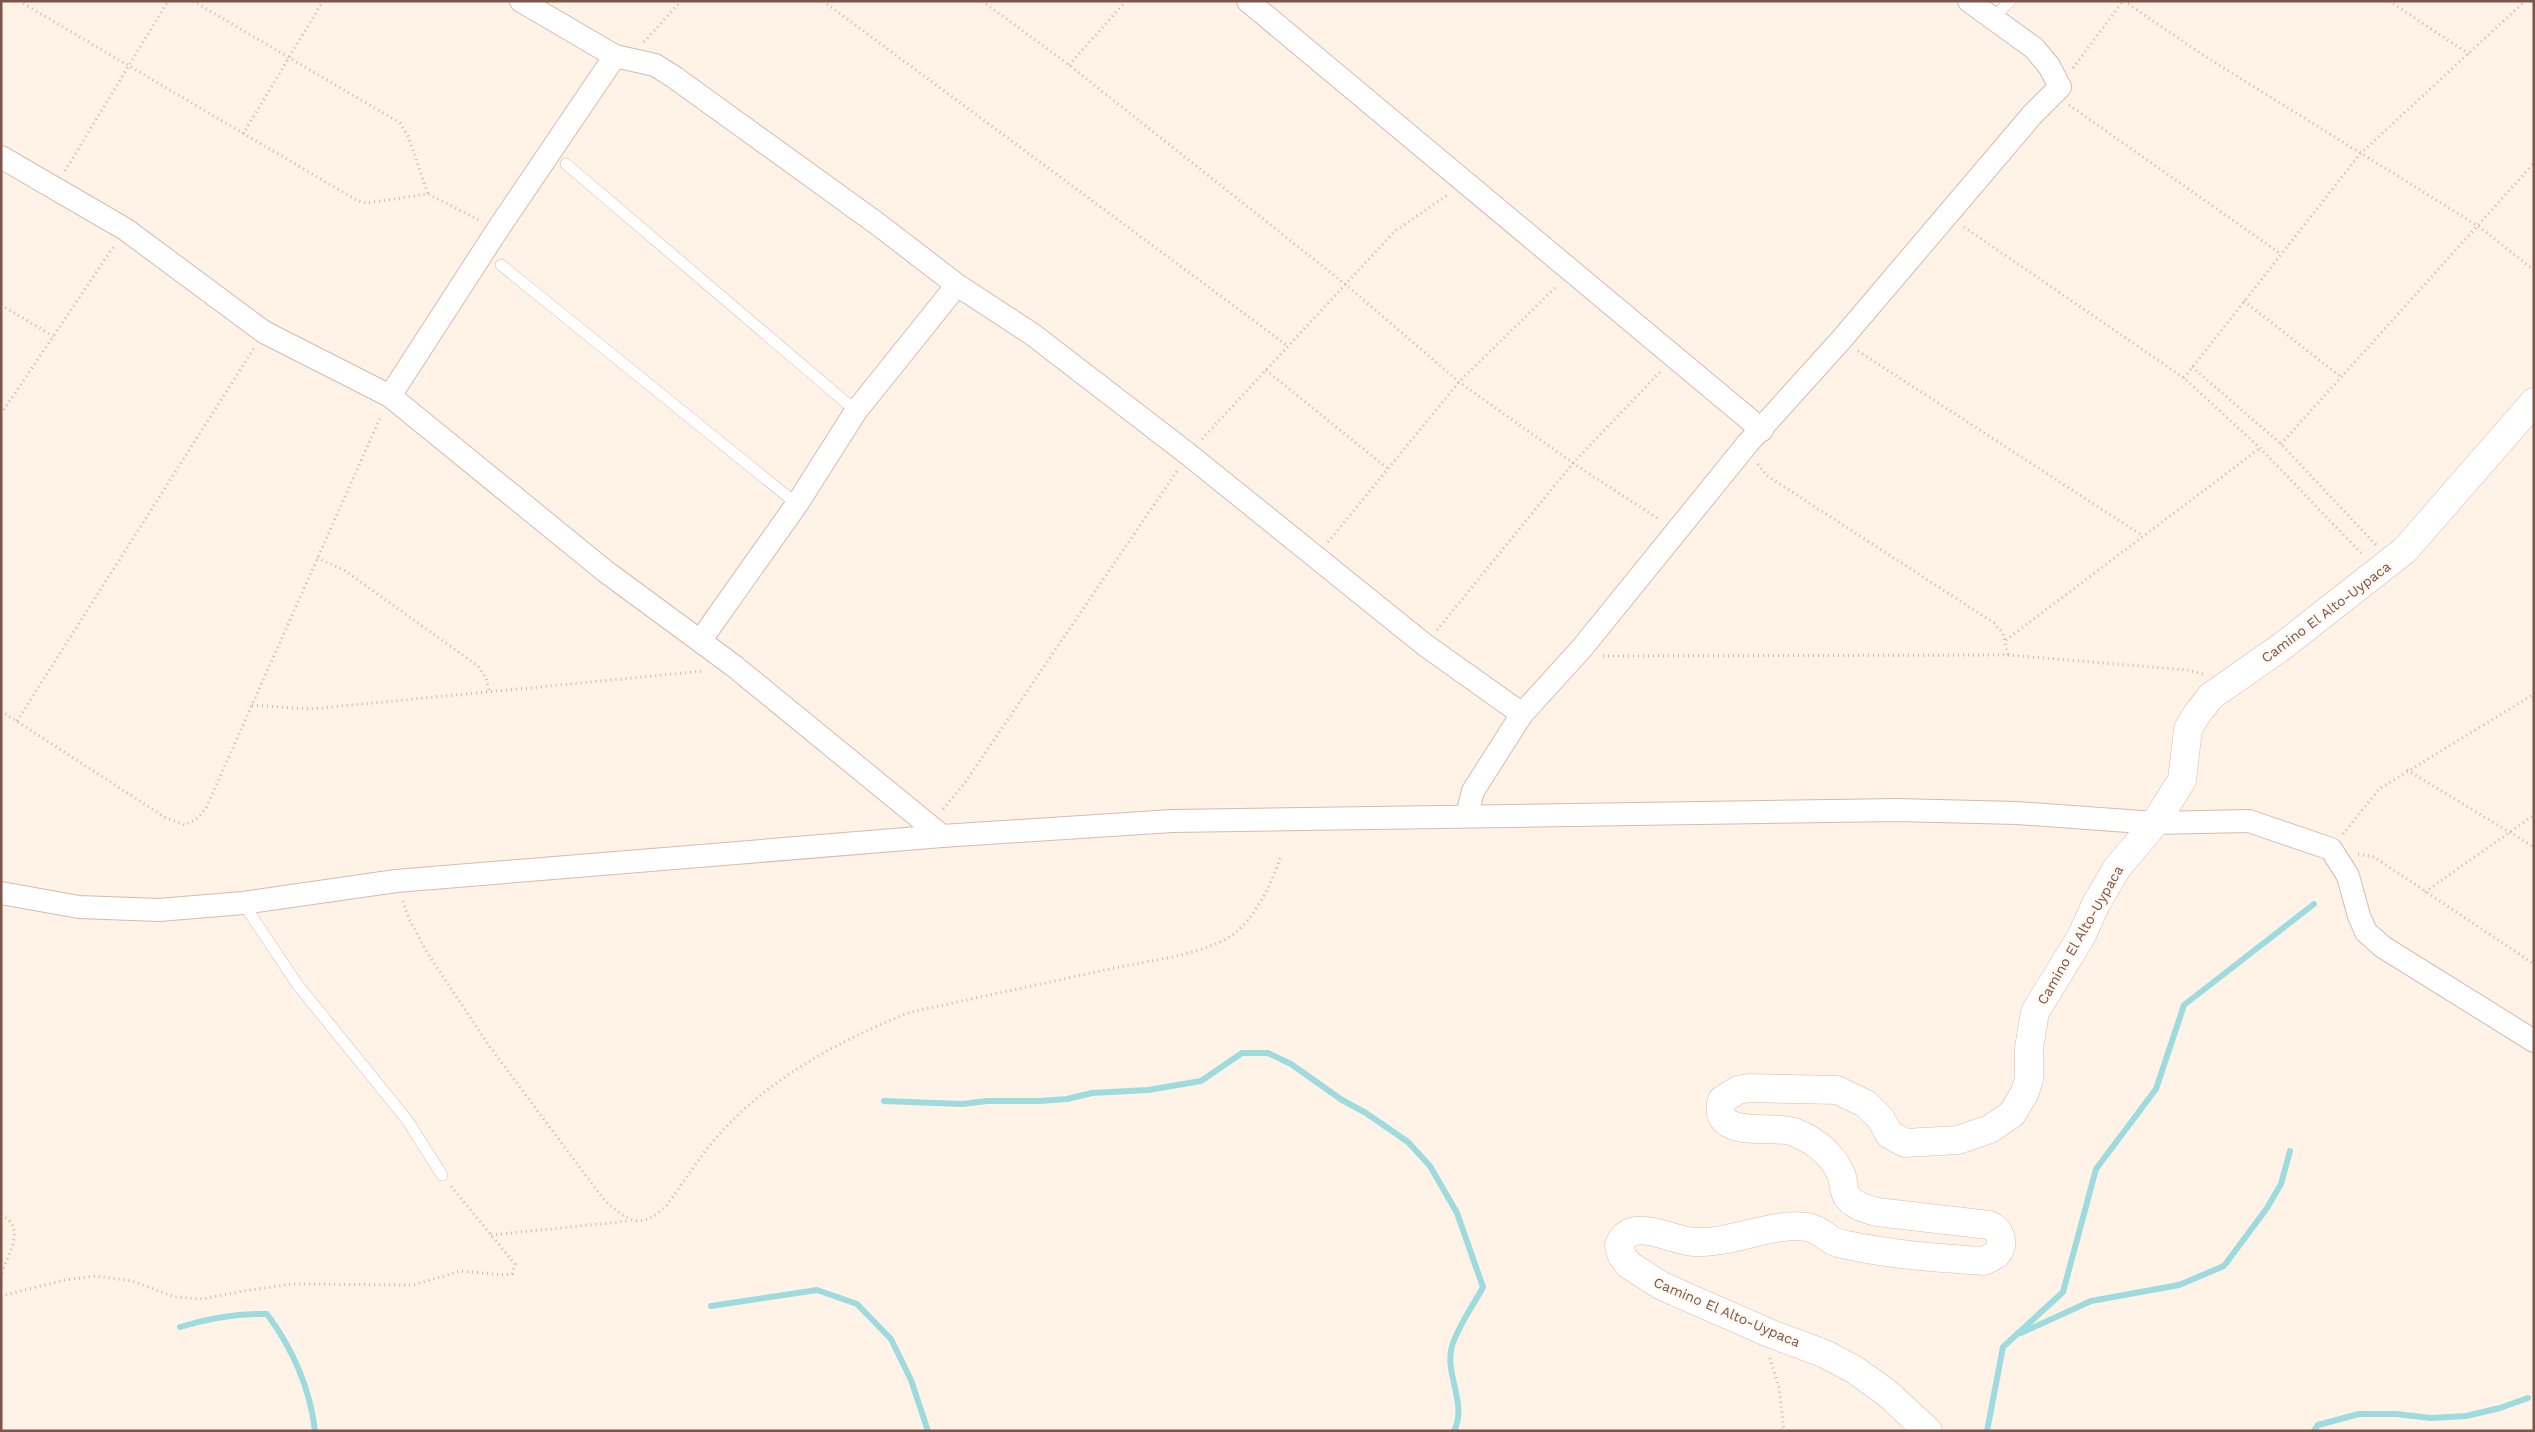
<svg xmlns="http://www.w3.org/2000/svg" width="2535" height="1432" font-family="'Work Sans',sans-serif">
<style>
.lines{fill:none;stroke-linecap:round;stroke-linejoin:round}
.stream{stroke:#9edbde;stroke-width:6}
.service-casing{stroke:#d5bbae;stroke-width:12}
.minor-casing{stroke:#d5bbae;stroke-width:24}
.tertiary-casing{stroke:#d5bbae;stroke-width:29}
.path{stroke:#ddb09e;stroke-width:3;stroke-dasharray:1 4;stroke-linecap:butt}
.service{stroke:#fff;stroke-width:11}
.minor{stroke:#fff;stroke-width:22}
.tertiary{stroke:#fff;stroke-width:28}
.labels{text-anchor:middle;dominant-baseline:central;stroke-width:4;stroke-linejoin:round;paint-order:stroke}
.street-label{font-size:14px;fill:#7c5548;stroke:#fff8f0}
</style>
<rect width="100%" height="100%" fill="#fff3e8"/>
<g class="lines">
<g class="stream">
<path d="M884,1101L962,1104L987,1101H1039L1067,1099L1092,1093L1148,1090L1201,1081L1242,1053H1268L1291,1064L1342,1100L1366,1113L1408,1142L1430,1166L1457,1213L1483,1287C1473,1306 1458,1326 1452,1346C1444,1374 1468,1404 1454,1431"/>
<path d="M711,1306L817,1290L857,1304L891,1339L911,1380L928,1431"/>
<path d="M180,1327C210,1318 236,1313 267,1314C292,1348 310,1388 315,1431"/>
<path d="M2021,1333L2091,1301L2179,1285L2224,1266L2267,1208L2281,1184L2290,1151"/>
<path d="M1987,1431L2003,1347L2063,1292L2096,1169L2156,1089L2184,1005L2314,904"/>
<path d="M2314,1431L2318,1425L2359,1414H2396L2431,1418L2466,1416L2500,1408L2528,1398"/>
</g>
<g class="service-casing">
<g id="service">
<path d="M1992,19L2010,1"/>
<path d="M566,164L856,411"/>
<path d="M501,265L797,504"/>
<path d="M243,903L297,984L407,1120L442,1175"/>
</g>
</g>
<g class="minor-casing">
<g id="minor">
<path d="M521,1L615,56L655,65L674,77L879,225L957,285L1032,334L1188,454L1425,645L1522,714L1473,791L1467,815"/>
<path d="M1248,1L1762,430"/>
<path d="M1,157L125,229L264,332L390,396L605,571L734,666L942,836"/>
<path d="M390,396L498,229L615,56"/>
<path d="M700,641L797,504L856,411L957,285"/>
<path d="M1522,714L1582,648L1748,443L1841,340L2032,115L2060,87L2049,66L2034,48L1969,1"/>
<path d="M1,893L79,907L159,910L243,903L396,881L942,836L1172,821L1897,810L2017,813L2155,823L2249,821L2331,849L2348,876L2359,916L2366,932L2383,947L2534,1041"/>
</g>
</g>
<g class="tertiary-casing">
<path id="tertiary" d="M1928,1431L1887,1393L1855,1370L1825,1354L1769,1333L1662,1286L1629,1265L1622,1256L1619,1245C1632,1215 1671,1241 1694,1242C1732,1244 1771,1222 1807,1227C1817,1229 1822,1234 1830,1239C1836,1243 1845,1245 1852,1246C1894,1255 1940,1258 1984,1261L1997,1254C2005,1243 2001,1230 1989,1225L1877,1212C1867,1209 1853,1206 1847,1196C1843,1191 1844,1181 1841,1174C1832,1154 1814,1140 1794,1132C1775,1124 1710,1141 1722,1100L1738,1090L1749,1088L1837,1090L1866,1104L1881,1119L1889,1134L1905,1143L1958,1140L1990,1129L2012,1114L2025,1092L2029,1079V1048L2035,1012L2081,937L2096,904L2117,868L2155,823L2182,780L2188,729L2197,714L2211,696L2280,648L2405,550L2534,402"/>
</g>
<g class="path">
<path d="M19,1L358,201L367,203L428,194L479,220"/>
<path d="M193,1L400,123L408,136L428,194"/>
<path d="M823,1L1288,346"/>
<path d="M982,1L1069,65L1345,284L1459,382L1573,463L1660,520"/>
<path d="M2124,1L2206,57L2478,226L2534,270"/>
<path d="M2389,1L2469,54"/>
<path d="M644,42L681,1"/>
<path d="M1069,65L1126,1"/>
<path d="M2073,68L2123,1"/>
<path d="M2069,105L2281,254"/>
<path d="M243,134L323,1"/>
<path d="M65,171L168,1"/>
<path d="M1964,227L2184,378L2260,448L2363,555"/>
<path d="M2244,301L2341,377"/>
<path d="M1,305L53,336"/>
<path d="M1858,351L2143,536"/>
<path d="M2192,367L2281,444L2376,545"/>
<path d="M1266,370L1388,469"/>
<path d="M2184,378L2360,154L2525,1"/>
<path d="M1,414L114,246"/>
<path d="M1202,439L1395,231L1449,194"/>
<path d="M2281,444L2534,163"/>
<path d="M1758,464L1766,475L1994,623L2003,633L2008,655"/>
<path d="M1328,542L1459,382L1557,286"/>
<path d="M317,558L344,570L478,666L486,678L489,691"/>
<path d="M1437,630L1573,463L1660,372"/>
<path d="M2006,640L2260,448"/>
<path d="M1603,656L2008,655L2187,670L2203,674"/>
<path d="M252,705L310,709L705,671"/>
<path d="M1,711L166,818L185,825L198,818L206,808L381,416"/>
<path d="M17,721L254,348"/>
<path d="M2407,770L2534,847"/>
<path d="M943,809L964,784L1177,471"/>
<path d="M2343,834L2379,789L2534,694"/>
<path d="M2358,854L2374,857L2534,964"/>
<path d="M2425,892L2534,815"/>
<path d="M403,901L409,919L428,954L490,1047L604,1200C629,1222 640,1231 667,1205C685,1180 702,1153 722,1131C773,1076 842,1039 911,1012C980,997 1050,982 1119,967C1153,960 1208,954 1235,933C1257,915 1273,881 1281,855"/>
<path d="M1,1215C28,1228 7,1254 1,1276"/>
<path d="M491,1235L629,1221"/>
<path d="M1,1296L64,1280L96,1276L132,1281L175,1297L203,1299L243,1291L293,1284L413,1285L461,1271L504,1275L512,1274L515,1264L450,1185"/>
<path d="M1770,1358L1779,1388L1784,1431"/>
</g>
<use href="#service" class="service"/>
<use href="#minor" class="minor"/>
<use href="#tertiary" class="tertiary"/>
</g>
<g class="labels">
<g class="street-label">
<text transform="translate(2326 612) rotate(-37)">Camino El Alto-Uypaca</text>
<text transform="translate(2080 935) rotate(-60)">Camino El Alto-Uypaca</text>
<text transform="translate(1727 1312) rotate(23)">Camino El Alto-Uypaca</text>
</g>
</g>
<rect width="2535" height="1432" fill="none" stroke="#7c5548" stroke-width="5"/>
</svg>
